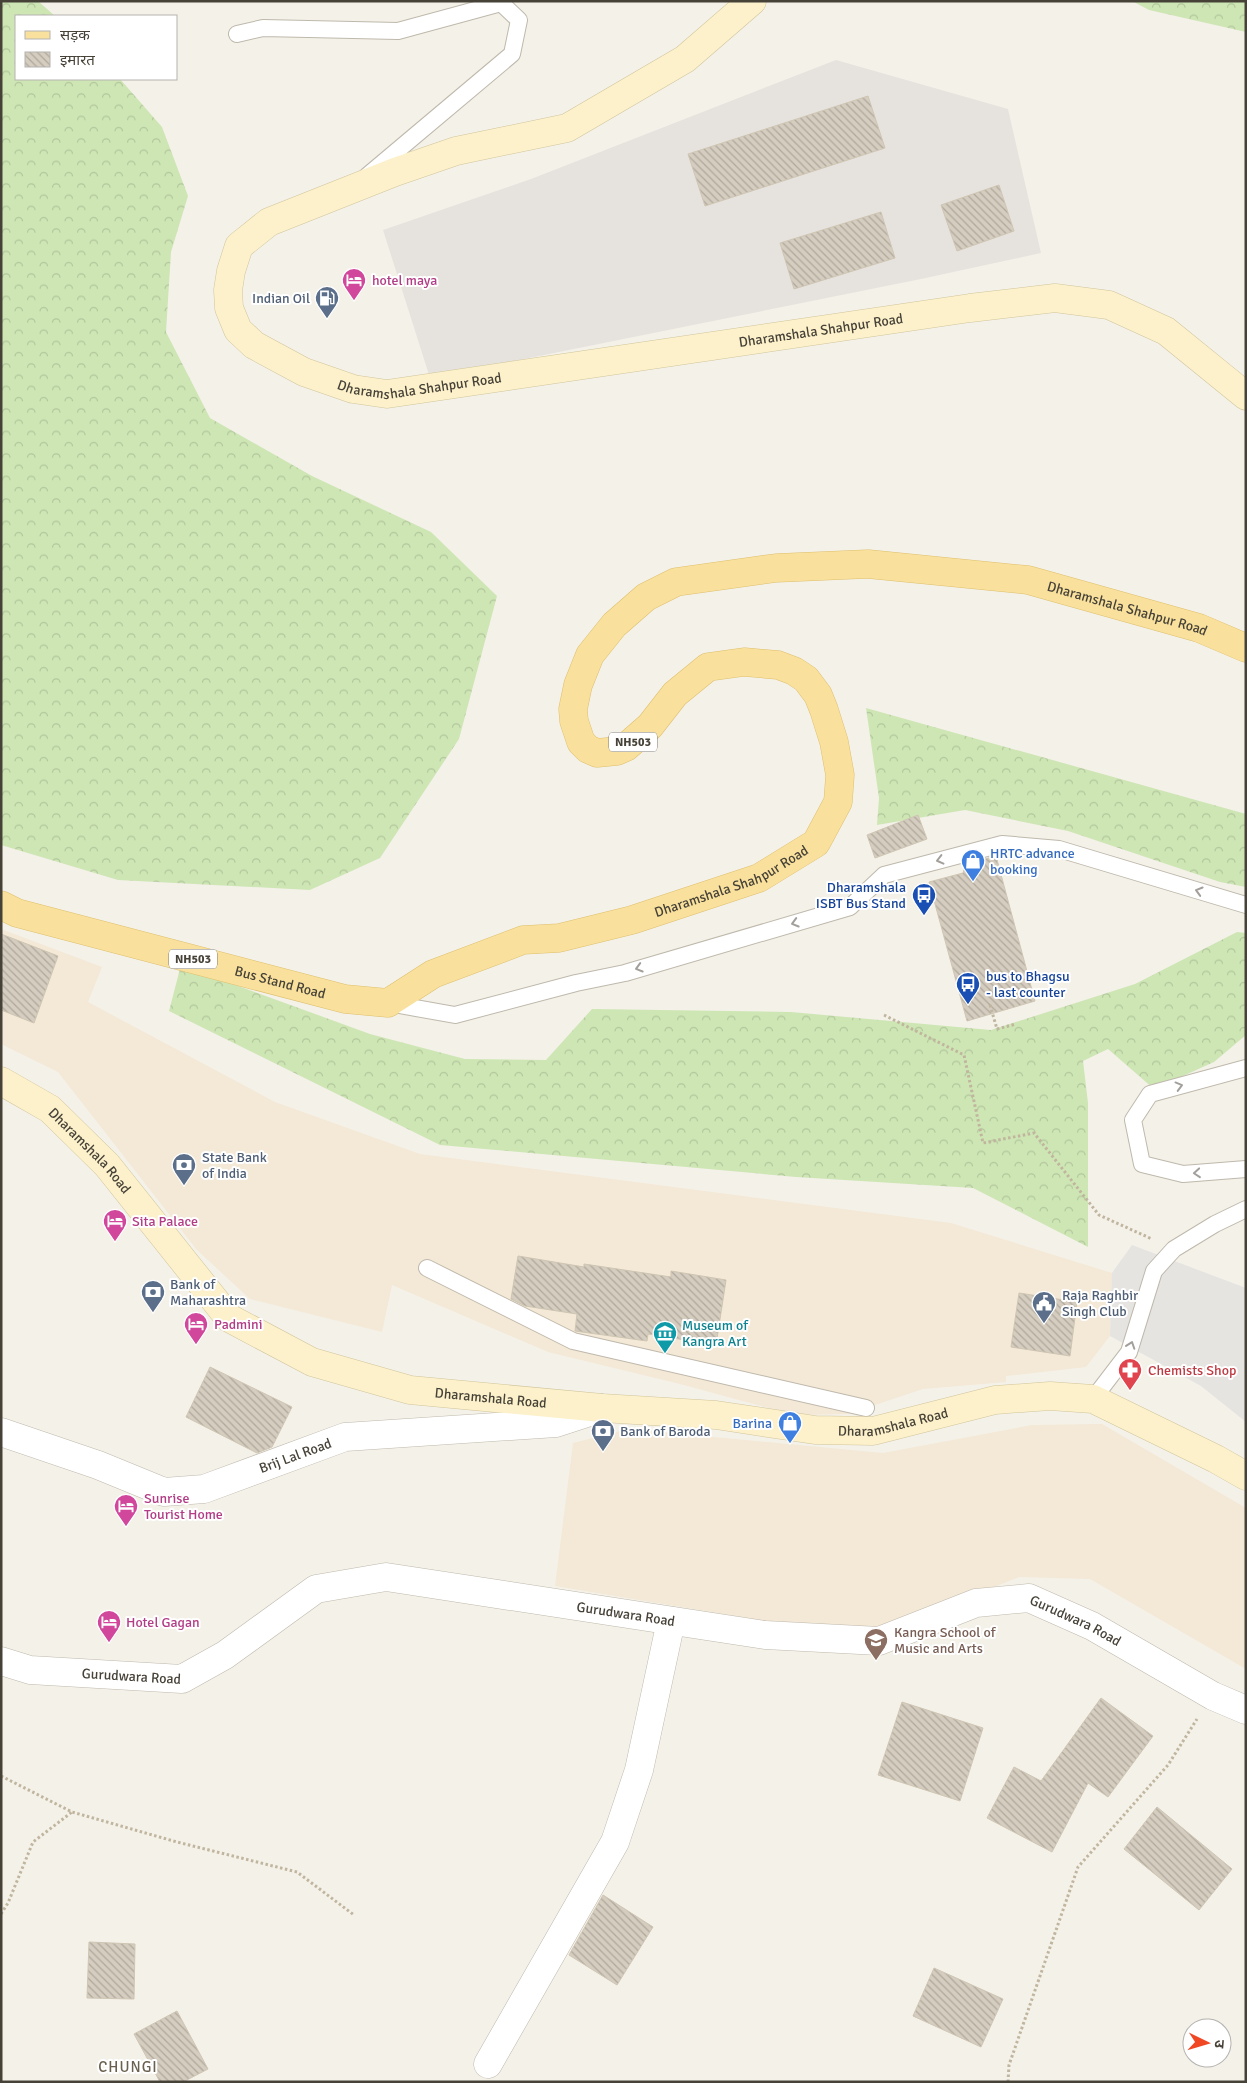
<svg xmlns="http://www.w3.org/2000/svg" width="1247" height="2083" font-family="Signika,'Noto Sans Devanagari',sans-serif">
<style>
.commercial{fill:#f4e8d6}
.industrial{fill:#e6e3de}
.forest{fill:url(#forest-crowns)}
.parking{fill:#e5e4e1}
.building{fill:url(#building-back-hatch);stroke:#cfc5b3}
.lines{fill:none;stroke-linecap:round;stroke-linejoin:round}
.lane-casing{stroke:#bfb9ac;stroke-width:18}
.street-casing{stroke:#bfb9ac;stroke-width:29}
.secondary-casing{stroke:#d1c59b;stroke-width:29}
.primary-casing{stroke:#debf6d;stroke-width:29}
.path{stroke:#c0b59e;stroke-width:3;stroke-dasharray:2.5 2.5;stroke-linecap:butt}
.lane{stroke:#fff;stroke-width:16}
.street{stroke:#fff;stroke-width:28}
.secondary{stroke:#fcf1cb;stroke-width:28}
.primary{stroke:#f9e19d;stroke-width:28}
.oneway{stroke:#a3a09c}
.labels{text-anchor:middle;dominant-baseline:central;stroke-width:4;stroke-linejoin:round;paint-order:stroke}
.shield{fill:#fff;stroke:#7e7b74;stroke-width:1}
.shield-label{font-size:12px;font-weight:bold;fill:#474238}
.hotel-label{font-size:14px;fill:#b23c85;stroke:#fff;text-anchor:start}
.service-label{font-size:14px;fill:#4e5e75;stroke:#fff;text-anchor:start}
.street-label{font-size:14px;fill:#474238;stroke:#fff}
.shop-label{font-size:14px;fill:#366cbe;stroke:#fff;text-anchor:start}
.transit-label{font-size:14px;fill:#164399;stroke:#fff;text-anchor:end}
.culture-label{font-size:14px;fill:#0d838f;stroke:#fff;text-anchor:start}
.health-label{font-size:14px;fill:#be3a42;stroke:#fff;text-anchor:start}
.education-label{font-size:14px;fill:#785e54;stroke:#fff;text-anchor:start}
.neighbourhood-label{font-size:15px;letter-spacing:1px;fill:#6a604f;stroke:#fff}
</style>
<defs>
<pattern id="forest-crowns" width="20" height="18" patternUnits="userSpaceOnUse" patternTransform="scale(1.25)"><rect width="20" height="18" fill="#cee6b4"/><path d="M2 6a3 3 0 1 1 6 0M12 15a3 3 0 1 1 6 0" fill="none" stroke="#b2c69c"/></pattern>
<pattern id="building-back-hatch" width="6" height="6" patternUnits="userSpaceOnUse" patternTransform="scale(1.25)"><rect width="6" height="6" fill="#d5cdbf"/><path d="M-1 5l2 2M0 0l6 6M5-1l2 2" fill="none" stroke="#afa89c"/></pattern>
</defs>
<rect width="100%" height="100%" fill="#f4f1e9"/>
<g class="commercial">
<path d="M1,929L102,967L88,1002L275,1102L420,1154L951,1223L1112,1273L1110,1336L1086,1367L1006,1376V1382L923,1389L848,1414L794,1415L680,1384L548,1352L392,1285L382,1332L250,1299L197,1250L58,1072L1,1044Z"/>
<path d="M1102,1424L1246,1508V1669L1090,1579L1019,1577L906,1622L837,1633L555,1586L573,1443L628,1429L883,1453L1032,1425Z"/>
</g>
<path class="industrial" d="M836,60L1008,109L1041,253L921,279L430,378L383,230L531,179Z"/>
<g class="forest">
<path d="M1,1H38L55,16H16V79H120L162,127L188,196L171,252L166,332L210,418L312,476L431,532L497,596L459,739L380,858L310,890L118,880L1,845Z"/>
<path d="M1132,1H1246V32L1149,10Z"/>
<path d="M866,708L1246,814V887L1220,882L1068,831L965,810L877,825L879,798Z"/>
<path d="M1237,932L1246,933V1035L1214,1062L1154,1089L1108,1049L1083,1061L1088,1103V1247L973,1188L796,1177L440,1145L169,1011L181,965L370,1034L465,1059L546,1060L592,1009L791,1012L991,1030L1135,984Z"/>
</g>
<path class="parking" d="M1132,1245L1246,1288V1422L1201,1386L1110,1336L1112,1273Z"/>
<g class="building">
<path d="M868,96L885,148L705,206L688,154Z"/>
<path d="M999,185L1014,231L957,251L941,205Z"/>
<path d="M881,212L895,258L794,289L780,243Z"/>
<path d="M918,815L927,839L875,858L867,835Z"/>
<path d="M996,856L1035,1001L967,1021L929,882L963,873L966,864Z"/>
<path d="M1,934L58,956L34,1023L1,1010Z"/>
<path d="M518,1256L584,1267V1264L671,1277V1271L726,1280L716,1345L648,1334L647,1341L575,1331L577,1314L525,1306L511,1299Z"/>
<path d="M1019,1293L1077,1302L1070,1356L1011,1347Z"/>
<path d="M210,1367L292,1407L272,1447L257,1453L186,1417Z"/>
<path d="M1101,1698L1153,1736L1108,1797L1088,1783L1052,1852L987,1818L1014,1767L1041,1781Z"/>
<path d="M902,1702L983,1728L960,1801L878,1775Z"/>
<path d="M1157,1807L1232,1869L1199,1910L1124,1849Z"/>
<path d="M603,1895L653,1927L617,1985L569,1955Z"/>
<path d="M89,1942L135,1944L134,1999L87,1998Z"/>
<path d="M934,1968L1003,1999L981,2047L913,2016Z"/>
<path d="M177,2011L208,2069L183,2082H160L134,2034Z"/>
</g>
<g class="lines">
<g class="lane-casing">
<g id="lane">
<path d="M237,34L263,28L398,31L501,3L519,20L512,54L367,176"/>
<path d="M388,1003L455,1015L576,983L625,973L850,907L884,875L1002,844L1059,849L1246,905"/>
<path d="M1246,1068L1150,1094L1133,1120L1142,1164L1183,1174L1246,1169"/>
<path d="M427,1268L573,1341L866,1408"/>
<path d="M1093,1399L1129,1352L1154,1271L1174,1249L1215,1224L1246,1209"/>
</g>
</g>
<g class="street-casing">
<g id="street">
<path id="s1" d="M1,1432L98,1465L164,1492L204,1489L345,1437L556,1423L602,1408"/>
<path id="s2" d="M1,1661L30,1670L182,1679L225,1655L316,1589L386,1577L765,1635L879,1641L976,1603L1029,1598L1092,1626L1213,1696L1246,1710"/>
<path d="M488,2064L615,1842L639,1770L671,1621"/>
</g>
</g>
<g class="secondary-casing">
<g id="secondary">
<path id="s3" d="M752,1L685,59L567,128L456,151L395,172L269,222L239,246L231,271L228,290L229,308L238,330L254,345L304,372L353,389L387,394L970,308L1055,298L1109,305L1166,331L1246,396"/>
<path id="s4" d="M1,1081L50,1109L107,1165L229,1318L312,1362L410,1390L602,1408L716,1415L815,1430L873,1431L995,1400L1050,1396L1093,1399L1216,1459L1246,1476"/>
</g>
</g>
<g class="primary-casing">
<g id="primary">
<path id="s5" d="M1,905L17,913L345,999L388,1003L433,974L523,940L559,938L632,920L759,878L816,843L838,802L840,775L834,742L824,710L818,695L806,679L794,671L778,665L744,662L708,667L675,694L650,726L626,747L617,751L597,753L588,749L581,742L574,721L573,709L578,685L590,655L614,625L646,597L676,582L776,568L868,564L1028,580L1199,628L1246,648"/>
</g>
</g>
<g class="path">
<path d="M990,1005L997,1029L1016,1024"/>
<path d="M884,1015L964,1055L983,1143L1034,1133L1099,1215L1152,1239"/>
<path d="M1,1776L72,1812L177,1842L297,1872L354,1915"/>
<path d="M1,1914L8,1903L33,1842L72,1812"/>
<path d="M1008,2082L1009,2065L1078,1867L1168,1765L1197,1719"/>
</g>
<use href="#lane" class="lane"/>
<use href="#street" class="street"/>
<use href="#secondary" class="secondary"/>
<use href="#primary" class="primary"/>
</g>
<defs><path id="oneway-chevron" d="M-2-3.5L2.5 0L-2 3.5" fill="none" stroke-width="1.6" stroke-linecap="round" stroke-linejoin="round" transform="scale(1.25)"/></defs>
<g class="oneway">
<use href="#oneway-chevron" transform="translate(940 860) rotate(166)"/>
<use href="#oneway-chevron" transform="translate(1199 891) rotate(-164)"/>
<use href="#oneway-chevron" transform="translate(795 923) rotate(164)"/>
<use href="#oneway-chevron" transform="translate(639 968) rotate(164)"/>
<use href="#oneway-chevron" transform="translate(1179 1086) rotate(-15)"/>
<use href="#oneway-chevron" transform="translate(1197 1173) rotate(175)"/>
<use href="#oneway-chevron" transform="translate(1131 1345) rotate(-71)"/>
</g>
<defs>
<g id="hotel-pin" transform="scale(1.25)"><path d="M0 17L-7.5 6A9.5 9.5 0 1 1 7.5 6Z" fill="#d1479c" stroke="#fff"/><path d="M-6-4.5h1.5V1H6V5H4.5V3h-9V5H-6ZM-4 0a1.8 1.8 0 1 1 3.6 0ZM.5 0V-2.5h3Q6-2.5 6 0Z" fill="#fff"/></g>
<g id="fuel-pin" transform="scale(1.25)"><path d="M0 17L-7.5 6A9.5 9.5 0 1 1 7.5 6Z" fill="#5c6f8a" stroke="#fff"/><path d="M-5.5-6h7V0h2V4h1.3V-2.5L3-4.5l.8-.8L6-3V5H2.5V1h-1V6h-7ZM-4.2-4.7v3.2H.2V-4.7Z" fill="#fff"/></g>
<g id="shop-pin" transform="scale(1.25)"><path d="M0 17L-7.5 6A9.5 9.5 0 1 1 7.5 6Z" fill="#3f7fe0" stroke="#fff"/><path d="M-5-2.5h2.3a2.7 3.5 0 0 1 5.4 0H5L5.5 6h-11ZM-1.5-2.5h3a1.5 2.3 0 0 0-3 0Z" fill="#fff"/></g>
<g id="bus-pin" transform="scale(1.25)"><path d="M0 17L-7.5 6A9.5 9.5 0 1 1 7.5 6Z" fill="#1a4fb4" stroke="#fff"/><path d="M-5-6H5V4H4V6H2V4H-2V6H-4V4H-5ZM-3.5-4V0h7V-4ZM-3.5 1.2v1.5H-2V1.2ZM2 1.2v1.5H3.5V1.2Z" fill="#fff"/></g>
<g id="bank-pin" transform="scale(1.25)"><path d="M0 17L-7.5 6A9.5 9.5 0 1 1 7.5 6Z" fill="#5c6f8a" stroke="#fff"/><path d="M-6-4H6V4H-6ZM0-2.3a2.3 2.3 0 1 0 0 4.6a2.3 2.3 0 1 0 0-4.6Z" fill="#fff"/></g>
<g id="civic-pin" transform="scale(1.25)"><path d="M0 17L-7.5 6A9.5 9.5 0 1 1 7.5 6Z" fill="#5c6f8a" stroke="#fff"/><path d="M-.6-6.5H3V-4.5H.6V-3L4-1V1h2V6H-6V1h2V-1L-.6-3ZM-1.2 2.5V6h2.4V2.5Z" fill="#fff"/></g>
<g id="museum-pin" transform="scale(1.25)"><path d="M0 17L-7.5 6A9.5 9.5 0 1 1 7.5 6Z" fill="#0f9aa8" stroke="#fff"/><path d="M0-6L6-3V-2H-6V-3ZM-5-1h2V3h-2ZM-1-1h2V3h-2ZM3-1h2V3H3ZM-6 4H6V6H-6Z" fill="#fff"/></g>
<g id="pharmacy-pin" transform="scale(1.25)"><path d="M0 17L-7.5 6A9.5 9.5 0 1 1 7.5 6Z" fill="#e0444e" stroke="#fff"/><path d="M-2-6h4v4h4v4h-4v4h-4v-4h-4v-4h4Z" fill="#fff"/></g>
<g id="school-pin" transform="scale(1.25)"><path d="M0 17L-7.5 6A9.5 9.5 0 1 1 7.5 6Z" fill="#8d6e63" stroke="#fff"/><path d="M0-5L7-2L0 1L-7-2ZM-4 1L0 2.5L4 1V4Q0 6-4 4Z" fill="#fff"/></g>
</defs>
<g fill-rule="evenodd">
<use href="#hotel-pin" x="354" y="280"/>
<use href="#fuel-pin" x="327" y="298"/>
<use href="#shop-pin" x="973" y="861"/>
<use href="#bus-pin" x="924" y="895"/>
<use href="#bus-pin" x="968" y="984"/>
<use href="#bank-pin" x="184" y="1165"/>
<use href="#hotel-pin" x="115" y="1221"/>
<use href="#bank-pin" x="153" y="1292"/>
<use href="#civic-pin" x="1044" y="1303"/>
<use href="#hotel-pin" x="196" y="1324"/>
<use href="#museum-pin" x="665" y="1333"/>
<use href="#pharmacy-pin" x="1130" y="1370"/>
<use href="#shop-pin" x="790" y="1423"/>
<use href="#bank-pin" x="603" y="1431"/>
<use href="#hotel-pin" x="126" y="1506"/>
<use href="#hotel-pin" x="109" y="1622"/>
<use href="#school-pin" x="876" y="1640"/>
</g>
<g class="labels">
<g class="shield">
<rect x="609" y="732.5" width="48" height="19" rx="4"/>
<rect x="169" y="949.5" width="48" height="19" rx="4"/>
</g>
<g class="shield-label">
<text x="633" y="742">NH503</text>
<text x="193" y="959">NH503</text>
</g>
<g class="hotel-label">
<text x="372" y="280">hotel maya</text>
<text x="132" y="1221">Sita Palace</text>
<text x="214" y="1324">Padmini</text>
<text x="144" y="1498">Sunrise<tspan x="144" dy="16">Tourist Home</tspan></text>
<text x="126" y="1622">Hotel Gagan</text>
</g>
<g class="service-label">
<text x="310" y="298" text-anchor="end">Indian Oil</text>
<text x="202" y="1157">State Bank<tspan x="202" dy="16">of India</tspan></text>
<text x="170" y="1284">Bank of<tspan x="170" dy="16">Maharashtra</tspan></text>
<text x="1062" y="1295">Raja Raghbir<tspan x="1062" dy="16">Singh Club</tspan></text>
<text x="620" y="1431">Bank of Baroda</text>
</g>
<g class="street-label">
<text stroke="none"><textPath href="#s3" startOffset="1268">Dharamshala Shahpur Road</textPath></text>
<text stroke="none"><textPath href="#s3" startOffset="862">Dharamshala Shahpur Road</textPath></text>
<text stroke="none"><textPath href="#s5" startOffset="1968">Dharamshala Shahpur Road</textPath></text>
<text stroke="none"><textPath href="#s5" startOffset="768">Dharamshala Shahpur Road</textPath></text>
<text stroke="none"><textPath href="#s5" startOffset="290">Bus Stand Road</textPath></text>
<text stroke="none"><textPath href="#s4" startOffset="114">Dharamshala Road</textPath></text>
<text stroke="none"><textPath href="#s4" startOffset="609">Dharamshala Road</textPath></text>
<text stroke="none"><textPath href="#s4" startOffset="1014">Dharamshala Road</textPath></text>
<text stroke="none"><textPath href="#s1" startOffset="311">Brij Lal Road</textPath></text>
<text stroke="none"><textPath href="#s2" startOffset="658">Gurudwara Road</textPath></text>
<text stroke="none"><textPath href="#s2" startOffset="1122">Gurudwara Road</textPath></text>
<text stroke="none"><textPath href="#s2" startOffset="132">Gurudwara Road</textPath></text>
</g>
<g class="shop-label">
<text x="990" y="853">HRTC advance<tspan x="990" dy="16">booking</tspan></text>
<text x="772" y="1423" text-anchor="end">Barina</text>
</g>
<g class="transit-label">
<text x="906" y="887">Dharamshala<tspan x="906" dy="16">ISBT Bus Stand</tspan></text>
<text x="986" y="976" text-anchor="start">bus to Bhagsu<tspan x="986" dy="16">- last counter</tspan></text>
</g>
<g class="culture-label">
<text x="682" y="1325">Museum of<tspan x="682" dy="16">Kangra Art</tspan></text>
</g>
<g class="health-label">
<text x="1148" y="1370">Chemists Shop</text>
</g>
<g class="education-label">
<text x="894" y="1632">Kangra School of<tspan x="894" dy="16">Music and Arts</tspan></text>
</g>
<g class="neighbourhood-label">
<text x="128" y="2067">CHUNGI</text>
</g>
</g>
<rect width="1247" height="2083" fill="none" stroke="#474238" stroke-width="5"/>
<rect x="15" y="15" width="162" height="65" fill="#ffffff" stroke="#b5b3af"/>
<rect x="25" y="31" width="25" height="8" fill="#f9e19d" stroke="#b5b3af"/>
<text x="60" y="40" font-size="15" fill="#474238">सड़क</text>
<rect x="25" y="52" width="25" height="15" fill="url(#building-back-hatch)" stroke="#b5b3af"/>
<text x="60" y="65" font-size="15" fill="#474238">इमारत</text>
<g transform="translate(1207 2043) rotate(95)"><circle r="24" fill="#ffffff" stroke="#b5b3af"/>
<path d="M0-4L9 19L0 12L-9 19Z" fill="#f04824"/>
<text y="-8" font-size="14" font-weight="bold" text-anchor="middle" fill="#474238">उ</text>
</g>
</svg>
